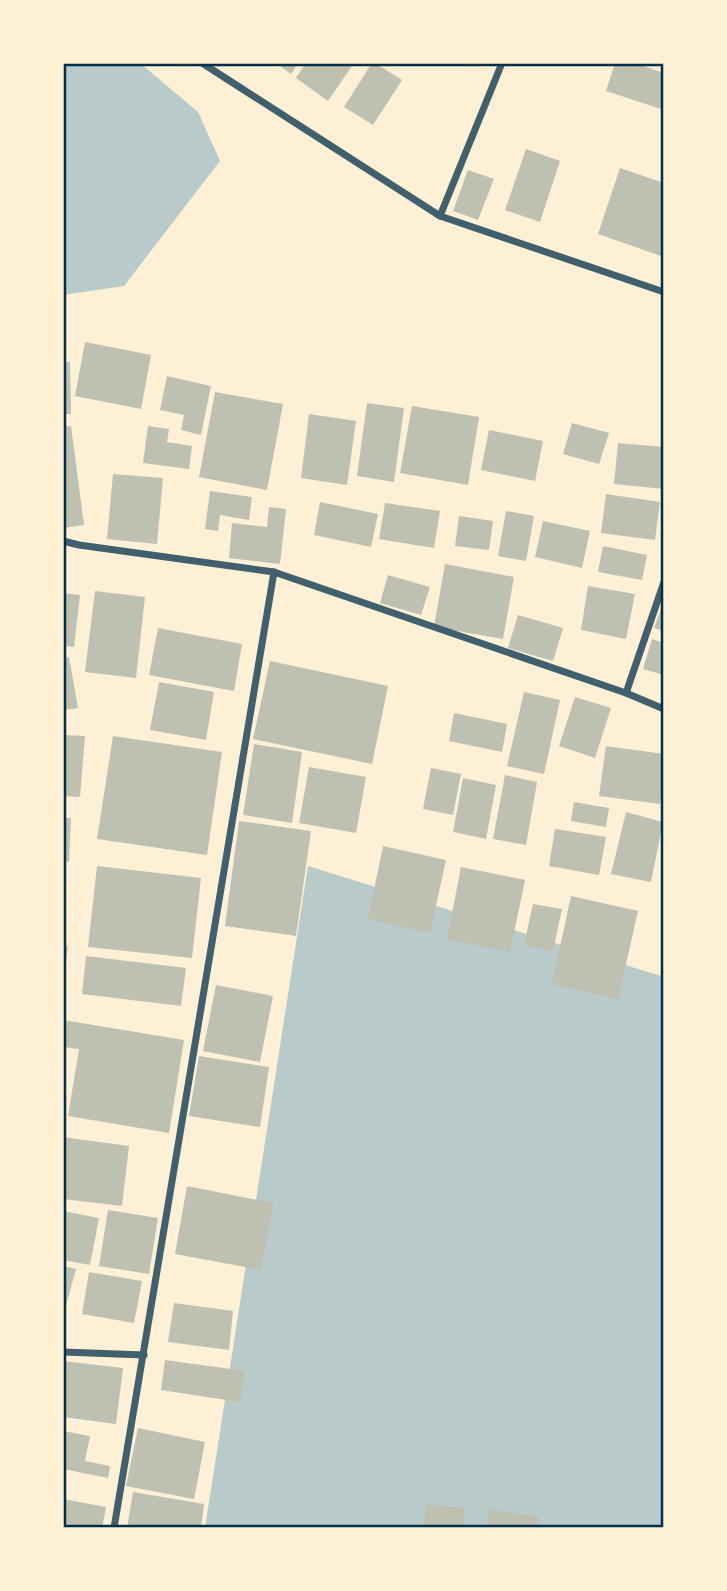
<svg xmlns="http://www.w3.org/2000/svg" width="727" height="1591" font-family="Literata,serif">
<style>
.green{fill:#b9caca}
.building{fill:#bec0b2}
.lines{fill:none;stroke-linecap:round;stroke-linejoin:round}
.minor{stroke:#3f606c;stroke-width:7}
.neatline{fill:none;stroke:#003049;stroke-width:2.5}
</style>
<rect width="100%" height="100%" fill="#fdf0d5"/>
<g class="green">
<path d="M63,63H140L198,112L220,161L124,286L63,295Z"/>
<path d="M308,866L664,977V1528H205Z"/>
</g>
<g class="building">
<path d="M276,63H298L291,74Z"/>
<path d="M306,63H354L328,101L296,78Z"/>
<path d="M372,63H375L402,80L373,125L344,107Z"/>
<path d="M615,63H634L664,73V110L606,91Z"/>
<path d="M526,149L560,161L540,222L505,210Z"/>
<path d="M620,168L664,183V257L598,234Z"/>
<path d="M468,170L494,179L478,220L453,211Z"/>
<path d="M85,342L151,355L141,409L75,396Z"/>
<path d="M63,362H70L71,414H63Z"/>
<path d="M167,376L211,386L201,435L181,430L184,415L160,410Z"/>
<path d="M215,392L283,404L267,490L199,477Z"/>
<path d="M367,403L404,408L394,482L357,476Z"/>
<path d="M412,406L479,417L468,485L400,473Z"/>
<path d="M309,414L356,421L347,485L301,478Z"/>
<path d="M572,423L609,433L599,464L563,454Z"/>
<path d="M71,426L84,525L63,528V427Z"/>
<path d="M148,426L169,429L167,442L192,446L189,469L143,463Z"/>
<path d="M489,430L543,441L535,481L481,470Z"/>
<path d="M618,443L664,447V489L614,484Z"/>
<path d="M113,474L163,478L157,544L107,539Z"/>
<path d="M210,491L252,497L249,520L220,515L218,531L205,529Z"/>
<path d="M606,494L660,502L655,540L601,533Z"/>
<path d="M320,502L378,514L371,547L314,535Z"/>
<path d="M385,503L440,511L434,548L379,539Z"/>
<path d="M269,507L286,509L280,564L229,558L232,523L267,527Z"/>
<path d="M506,511L534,516L526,561L498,556Z"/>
<path d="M459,516L493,521L489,550L455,546Z"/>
<path d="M543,521L590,531L582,568L535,557Z"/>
<path d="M603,546L647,555L642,580L598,572Z"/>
<path d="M445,564L514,577L503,639L434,627Z"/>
<path d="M388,575L430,587L421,615L380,603Z"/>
<path d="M588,586L635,594L626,639L581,630Z"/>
<path d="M95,591L145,597L136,678L85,672Z"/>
<path d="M63,593L80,595L74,647L63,646Z"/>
<path d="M664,601V631L654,628Z"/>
<path d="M518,615L563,628L553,661L508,648Z"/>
<path d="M158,628L242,644L234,691L149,675Z"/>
<path d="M652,639L664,643V675L643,669Z"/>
<path d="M69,657L78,708L63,710V658Z"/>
<path d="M270,661L388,686L372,764L253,739Z"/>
<path d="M159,682L214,692L206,740L150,730Z"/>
<path d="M524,692L560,700L544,774L507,766Z"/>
<path d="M575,697L611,708L595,758L559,746Z"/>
<path d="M454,713L507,724L502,752L449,741Z"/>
<path d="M63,735L85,736L80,797L63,796Z"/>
<path d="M113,736L222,752L207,855L97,839Z"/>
<path d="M254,744L302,752L292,823L243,815Z"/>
<path d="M606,746L664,754V778L660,804L599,796Z"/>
<path d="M309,767L366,777L356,833L299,823Z"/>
<path d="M431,768L461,774L453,815L423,809Z"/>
<path d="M505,775L537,782L526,845L493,839Z"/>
<path d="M463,778L496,785L486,839L453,832Z"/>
<path d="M574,802L609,808L606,827L571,821Z"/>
<path d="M626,812L663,822L651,882L611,874Z"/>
<path d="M63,818H71L69,862L63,861Z"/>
<path d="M239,821L311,831L296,936L225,926Z"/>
<path d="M555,829L606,837L599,875L549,866Z"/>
<path d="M383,846L446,860L430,933L368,919Z"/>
<path d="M97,866L201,878L192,958L88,947Z"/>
<path d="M461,867L525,880L510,952L447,939Z"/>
<path d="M571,896L638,911L618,999L552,984Z"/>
<path d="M533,904L562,909L553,951L524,945Z"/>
<path d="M63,945L68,946L65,969H63Z"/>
<path d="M86,956L186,968L181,1006L82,994Z"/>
<path d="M216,985L273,996L260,1062L203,1051Z"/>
<path d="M63,1020L184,1040L169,1133L68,1116L79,1049L63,1047Z"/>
<path d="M199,1056L269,1067L260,1127L189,1116Z"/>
<path d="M63,1137L129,1146L122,1206L63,1199Z"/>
<path d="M187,1186L273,1203L261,1270L175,1254Z"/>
<path d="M108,1210L158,1218L149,1274L99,1266Z"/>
<path d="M63,1211L99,1218L90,1265L63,1260Z"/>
<path d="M63,1266L76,1269L64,1313H63Z"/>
<path d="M89,1272L142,1281L134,1323L82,1314Z"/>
<path d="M174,1303L233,1311L229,1350L168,1342Z"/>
<path d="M165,1360L245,1371L240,1402L161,1390Z"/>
<path d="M63,1361L123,1368L116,1424L63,1417Z"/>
<path d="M138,1428L205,1442L194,1499L126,1486Z"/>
<path d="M63,1431L90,1436L85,1461L110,1466L108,1478L63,1469Z"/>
<path d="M133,1492L204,1504L201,1528H127Z"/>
<path d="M63,1499L106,1507L102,1528L63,1527Z"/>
<path d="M426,1504L465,1508L463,1528H423Z"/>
<path d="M489,1509L539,1517L537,1528H486Z"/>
</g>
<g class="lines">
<g class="minor">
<path d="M202,63L440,216L664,292"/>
<path d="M440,216L502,63"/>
<path d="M63,541L79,545L274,572L626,693L664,709"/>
<path d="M626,693L664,582"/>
<path d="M63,1352L144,1355"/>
<path d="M114,1528L274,572"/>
</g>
</g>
<rect width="727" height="1591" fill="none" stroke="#fdf0d5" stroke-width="130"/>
<rect x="65" y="65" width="597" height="1461" class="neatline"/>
</svg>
